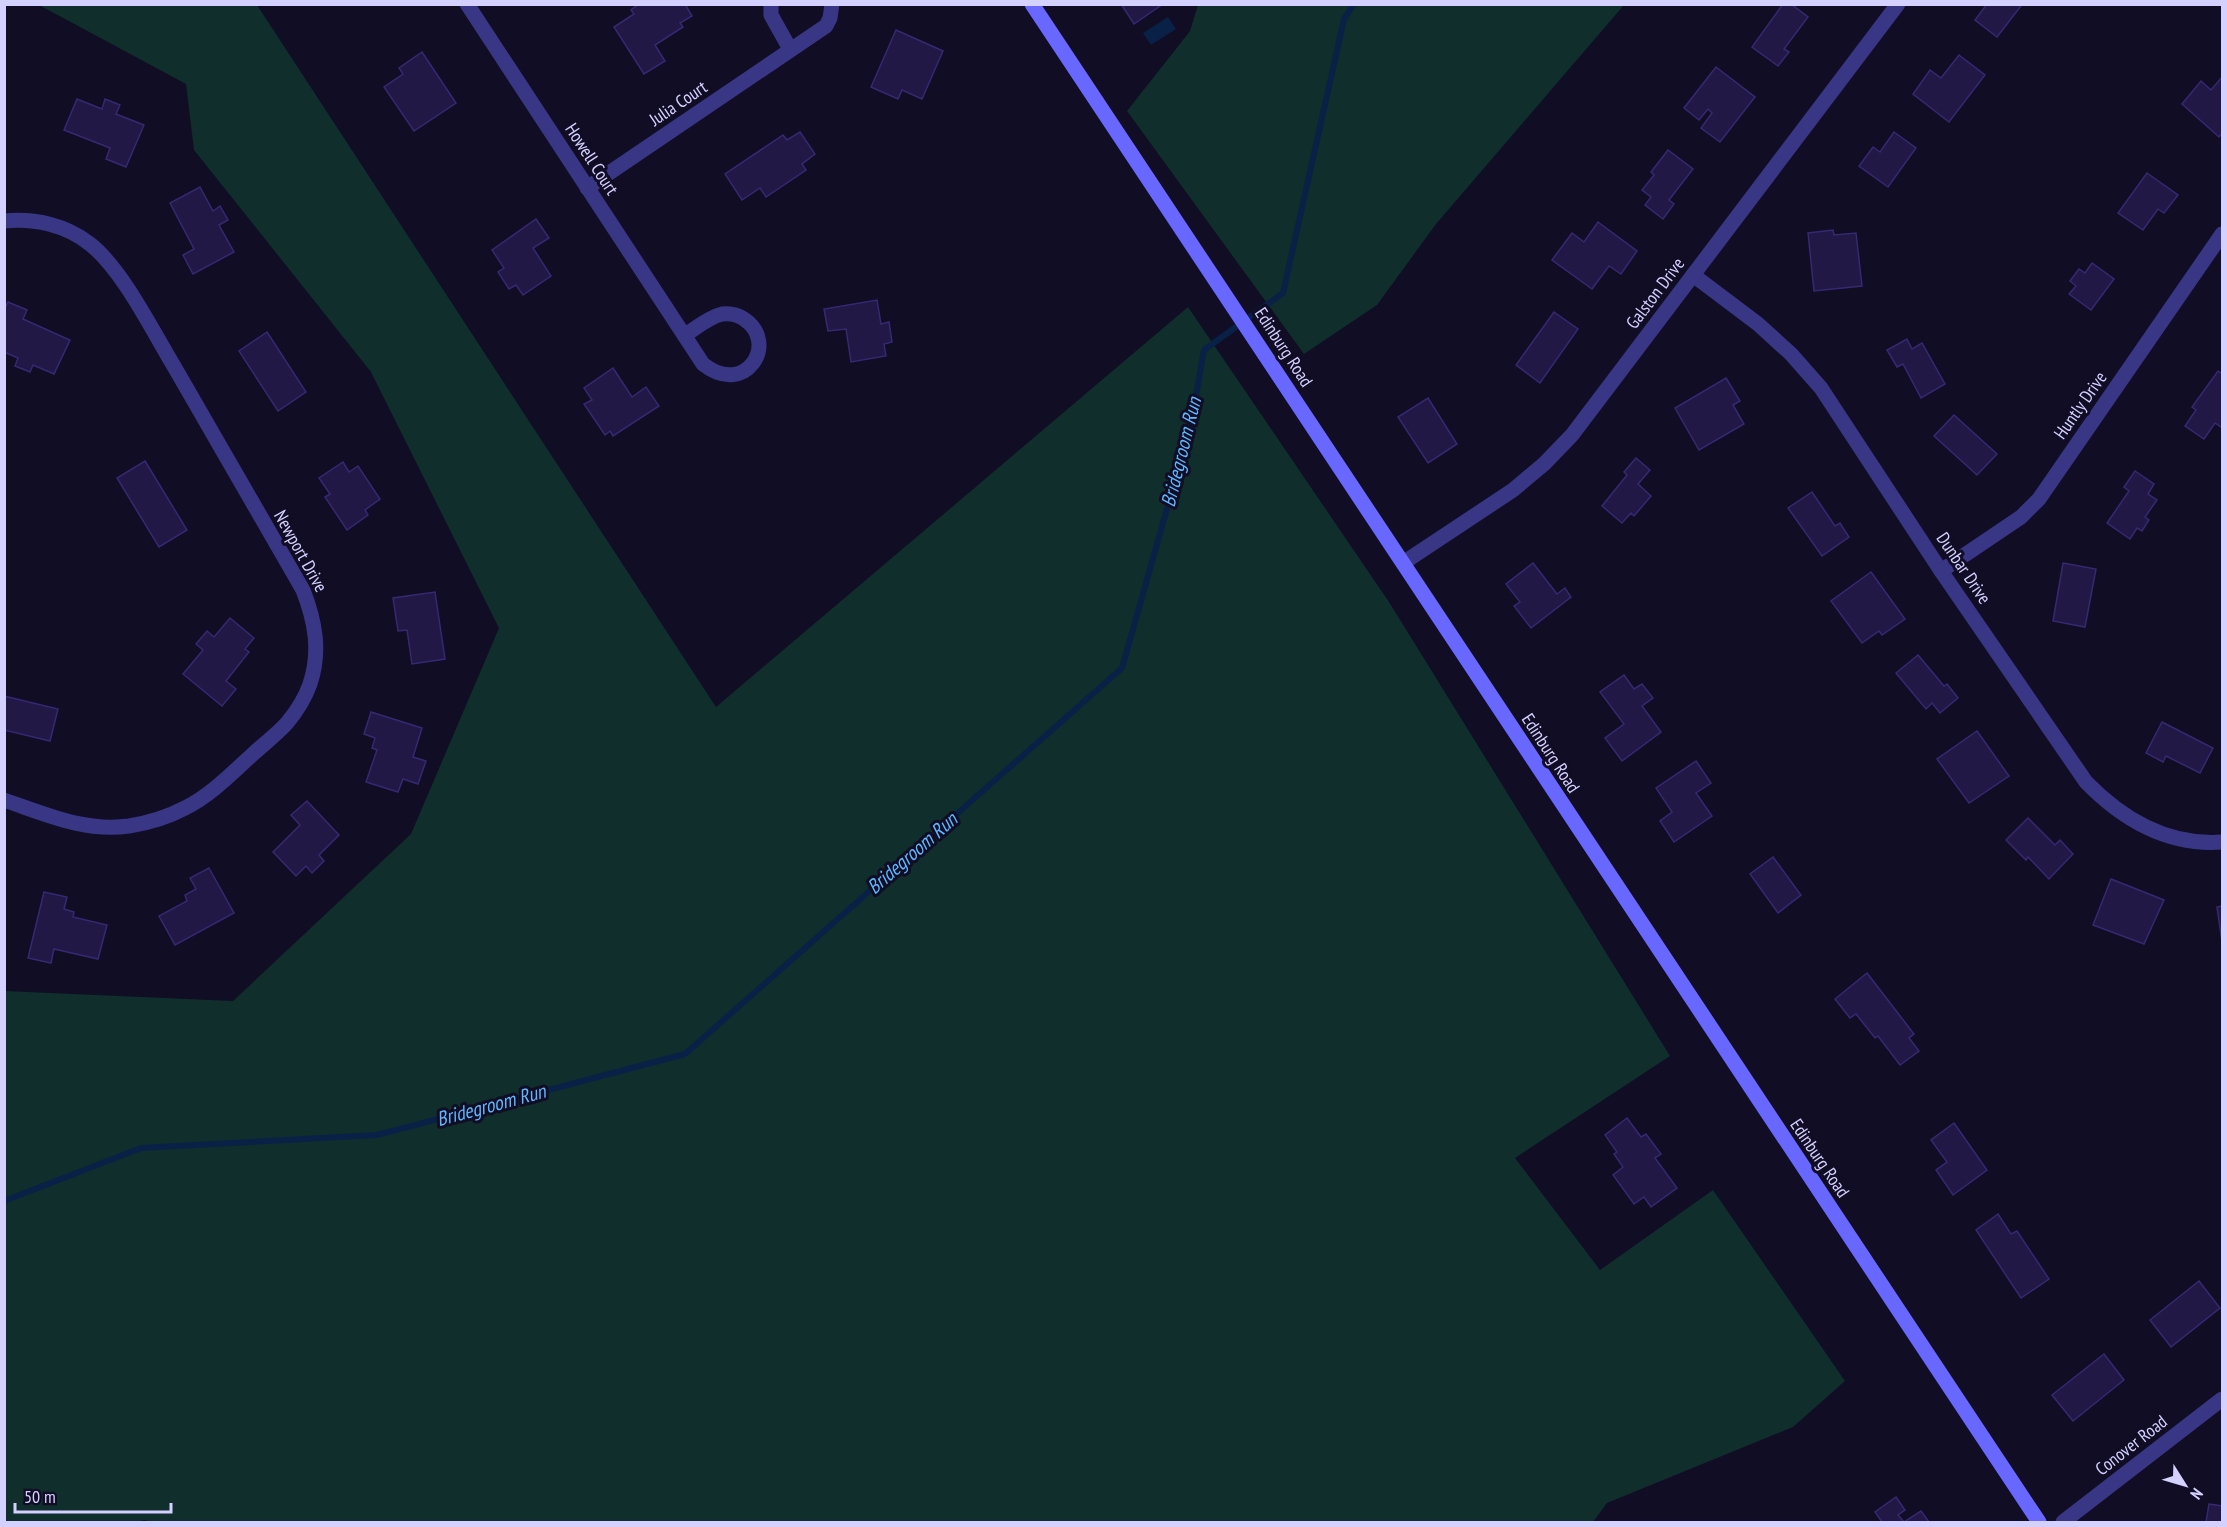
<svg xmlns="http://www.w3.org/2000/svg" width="2227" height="1527" font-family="'PT Sans Narrow',sans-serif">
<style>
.green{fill:#102e2c}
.water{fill:#092146}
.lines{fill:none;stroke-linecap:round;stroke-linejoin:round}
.stream{stroke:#092146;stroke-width:6}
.building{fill:#211845;stroke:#362972;stroke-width:1.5}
.minor{stroke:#383685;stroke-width:15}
.tertiary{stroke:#383685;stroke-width:15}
.secondary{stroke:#6867ff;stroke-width:15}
.labels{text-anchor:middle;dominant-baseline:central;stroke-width:6;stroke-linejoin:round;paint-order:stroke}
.street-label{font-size:18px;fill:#d4d0ff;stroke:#100d24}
.water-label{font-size:20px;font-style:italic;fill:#5eb7ff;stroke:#100d24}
</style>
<rect width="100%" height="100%" fill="#100d24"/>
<g class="green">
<path d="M39,5H257L716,707L1188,307L1389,602L1670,1056L1515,1158L1600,1270L1713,1190L1845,1381L1793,1427L1607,1503L1593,1522H150L145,1520L136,1522H5V991L233,1001L411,834L499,628L371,372L194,150L186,84Z"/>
<path d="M1198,5V4L1624,5L1436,224L1377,305L1304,354L1127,111L1190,31Z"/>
</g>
<path class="water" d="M1168,17L1176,29L1151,45L1143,33Z"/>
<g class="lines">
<path class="stream" d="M4,1201L141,1148L377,1135L685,1054L1122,668L1191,424L1204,350L1283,293L1344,19L1354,4"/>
</g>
<g class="building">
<path d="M639,4H685L692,16L680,23L683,27L655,45L665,61L644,74L614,27L634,14L631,10Z"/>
<path d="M1121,4H1163L1134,24Z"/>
<path d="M1783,4H1791L1808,17L1784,49L1789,52L1778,66L1752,47Z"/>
<path d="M1987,4H2020L2021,6L1997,37L1975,20Z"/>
<path d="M896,30L943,51L922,99L902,90L898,99L871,87Z"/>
<path d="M422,52L456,103L414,131L384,87L403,74L399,68Z"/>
<path d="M1959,55L1985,75L1949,122L1913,94L1930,70L1941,78Z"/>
<path d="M1716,67L1755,97L1720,142L1701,128L1712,113L1708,109L1699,120L1684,108Z"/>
<path d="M2222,77V133L2219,137L2182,104L2201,81L2211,90Z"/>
<path d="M77,99L102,109L105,99L120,105L116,114L144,125L126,167L106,159L110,148L64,130Z"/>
<path d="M800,132L815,154L802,164L806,170L766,197L760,188L742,200L725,174L783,135L787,140Z"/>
<path d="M1894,132L1916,148L1888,187L1859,166L1873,147L1880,152Z"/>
<path d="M1668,150L1693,169L1669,200L1674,204L1663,219L1645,205L1651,197L1642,190L1654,175L1651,172Z"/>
<path d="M2147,173L2178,195L2164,213L2158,209L2143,230L2118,213Z"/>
<path d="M200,187L213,211L220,206L228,220L219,225L234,252L193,274L183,255L194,249L170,203Z"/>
<path d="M536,219L549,238L533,248L551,276L523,295L516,285L509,289L498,272L504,268L492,250Z"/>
<path d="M1598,222L1637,251L1621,274L1609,266L1592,289L1552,260L1572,233L1584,242Z"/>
<path d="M1833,230L1834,235L1856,233L1862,286L1814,291L1808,233Z"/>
<path d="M2092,263L2114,279L2091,310L2069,294L2076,286L2070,281L2079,269L2085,273Z"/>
<path d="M877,300L881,324L889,322L892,342L884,344L886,356L851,362L846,329L828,331L824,309Z"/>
<path d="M8,302L27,310L23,319L70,340L54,374L33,365L30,372L15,366L18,358L4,352V310Z"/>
<path d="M1554,312L1578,329L1540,383L1516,365Z"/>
<path d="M267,332L306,392L278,411L239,351Z"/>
<path d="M1907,339L1912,349L1922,343L1945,384L1921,398L1903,364L1897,367L1887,350Z"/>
<path d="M613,368L632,397L646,387L659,406L613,436L610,431L605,435L584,404L592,400L584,388Z"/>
<path d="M2218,371L2221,373L2222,371V424L2221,427L2215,423L2204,439L2185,426L2196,410L2192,407Z"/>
<path d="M1726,378L1740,401L1733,405L1744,424L1699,450L1675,408Z"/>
<path d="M1428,398L1457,444L1428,463L1398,417Z"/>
<path d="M1954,415L1997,454L1977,475L1934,436Z"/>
<path d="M1636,458L1650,470L1638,484L1651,496L1634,516L1631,513L1622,523L1602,506L1627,475L1624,472Z"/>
<path d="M145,461L187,530L159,547L117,478Z"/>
<path d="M343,462L349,472L358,466L380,499L365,510L368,515L347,530L325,497L330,494L319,478Z"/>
<path d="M2135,471L2154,484L2148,494L2157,500L2145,517L2149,520L2142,531L2137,528L2130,539L2107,523L2129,491L2124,487Z"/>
<path d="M1812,492L1835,526L1840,523L1849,537L1822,556L1788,508Z"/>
<path d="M1533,563L1557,594L1565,588L1571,597L1531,628L1514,606L1520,602L1506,584Z"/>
<path d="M2063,563L2096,569L2085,627L2053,621Z"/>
<path d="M1871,572L1905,619L1882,635L1879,631L1862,643L1831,601Z"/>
<path d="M435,592L445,659L412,664L407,630L398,631L393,598Z"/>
<path d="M230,618L254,638L245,649L249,652L226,681L236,689L222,706L183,674L203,650L196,644L207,631L214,637Z"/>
<path d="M1918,655L1944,686L1947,684L1958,698L1940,713L1932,703L1926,709L1896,673Z"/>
<path d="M1624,675L1634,689L1642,684L1653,698L1642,706L1661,732L1622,761L1605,738L1624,724L1600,692Z"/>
<path d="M4,696L58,709L50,741L4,730Z"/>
<path d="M371,712L422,728L413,757L426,761L418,784L403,779L398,792L366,782L377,750L372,748L375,738L364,734Z"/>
<path d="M2162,722L2213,748L2200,773L2166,756L2163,762L2146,753Z"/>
<path d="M1977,731L2009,776L1969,803L1937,759Z"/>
<path d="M1696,761L1711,783L1696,793L1712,816L1674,842L1660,821L1672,812L1656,788Z"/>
<path d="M307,801L339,835L319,855L324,861L312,873L306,866L296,876L273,852L300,825L291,815Z"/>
<path d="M2028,818L2055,845L2060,840L2073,854L2049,879L2028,857L2026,860L2006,840Z"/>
<path d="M1773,857L1801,895L1778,913L1750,874Z"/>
<path d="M209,868L234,913L175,945L159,916L187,901L185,895L196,889L190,878Z"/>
<path d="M2111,879L2164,900L2144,944L2093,925Z"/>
<path d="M44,892L67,897L64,909L74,912L73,917L107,925L98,959L54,949L51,963L28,958Z"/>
<path d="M2222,906V942L2217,907Z"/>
<path d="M1867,973L1914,1034L1909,1038L1919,1051L1900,1065L1878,1036L1875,1038L1856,1014L1850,1018L1835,999Z"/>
<path d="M1627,1118L1641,1137L1646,1134L1661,1154L1655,1158L1677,1188L1651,1207L1644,1197L1634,1204L1613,1175L1623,1167L1614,1154L1617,1152L1605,1135Z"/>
<path d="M1954,1123L1987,1170L1953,1195L1936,1170L1947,1162L1931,1140Z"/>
<path d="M1998,1214L2011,1234L2017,1231L2049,1279L2021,1298L1976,1230Z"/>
<path d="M2199,1281L2220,1308L2171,1347L2150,1320Z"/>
<path d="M2104,1354L2124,1380L2073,1421L2052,1395Z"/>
<path d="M1896,1497L1905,1510L1898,1515L1904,1522L1921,1511L1929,1522H1882L1875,1512Z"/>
<path d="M2209,1504L2222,1506V1522H2206Z"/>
</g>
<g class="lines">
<g class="minor">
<path d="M467,4L703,364C745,398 780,343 744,319C737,314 730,313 722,314C709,317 696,328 685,335"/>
<path d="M771,4V15L790,49"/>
<path d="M587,188L826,26L830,18L832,4"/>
<path d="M4,221C35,218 66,225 90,244C123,270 153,332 175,368C217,442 260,516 303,590C315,621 321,651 310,684C305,698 297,711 287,723C277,734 264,744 253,754C232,773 211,795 185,808C168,817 148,823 129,826C84,832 45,814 4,800"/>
<path d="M1693,275L1758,324L1791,354L1821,388L1941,571L2086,782C2123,820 2167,846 2222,842"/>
<path d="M1403,563L1513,490L1544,464L1572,435L1898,4"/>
<path d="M1941,571L2021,517L2039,499L2222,234"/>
</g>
<path class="tertiary" d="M2063,1522L2222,1399"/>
<path class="secondary" d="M1032,4L2039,1522"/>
</g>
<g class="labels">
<g class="street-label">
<text transform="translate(678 103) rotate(-34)">Julia Court</text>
<text transform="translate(592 159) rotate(57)">Howell Court</text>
<text transform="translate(1655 293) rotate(-53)">Galston Drive</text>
<text transform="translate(1284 347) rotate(57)">Edinburg Road</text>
<text transform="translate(2080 405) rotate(-55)">Huntly Drive</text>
<text transform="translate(301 551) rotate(61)">Newport Drive</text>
<text transform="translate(1964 568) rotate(56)">Dunbar Drive</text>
<text transform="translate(1551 753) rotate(57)">Edinburg Road</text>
<text transform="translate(1820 1158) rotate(56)">Edinburg Road</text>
<text transform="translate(2131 1445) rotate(-38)">Conover Road</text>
</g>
<g class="water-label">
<text transform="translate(1181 452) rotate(-76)">Bridegroom Run</text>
<text transform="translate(912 853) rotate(-41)">Bridegroom Run</text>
<text transform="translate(491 1105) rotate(-15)">Bridegroom Run</text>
</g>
</g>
<rect width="2227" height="1527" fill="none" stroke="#d4d0ff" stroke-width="12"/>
<g transform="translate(2185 1485) rotate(127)" stroke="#100d24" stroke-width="4.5" paint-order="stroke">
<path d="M0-4.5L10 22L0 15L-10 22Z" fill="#d4d0ff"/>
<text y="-9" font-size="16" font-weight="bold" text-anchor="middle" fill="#d4d0ff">N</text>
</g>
<path d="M15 1503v9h156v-9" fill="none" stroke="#d4d0ff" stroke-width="3"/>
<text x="24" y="1503" font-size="18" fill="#d4d0ff" stroke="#100d24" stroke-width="4.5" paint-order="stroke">50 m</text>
</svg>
